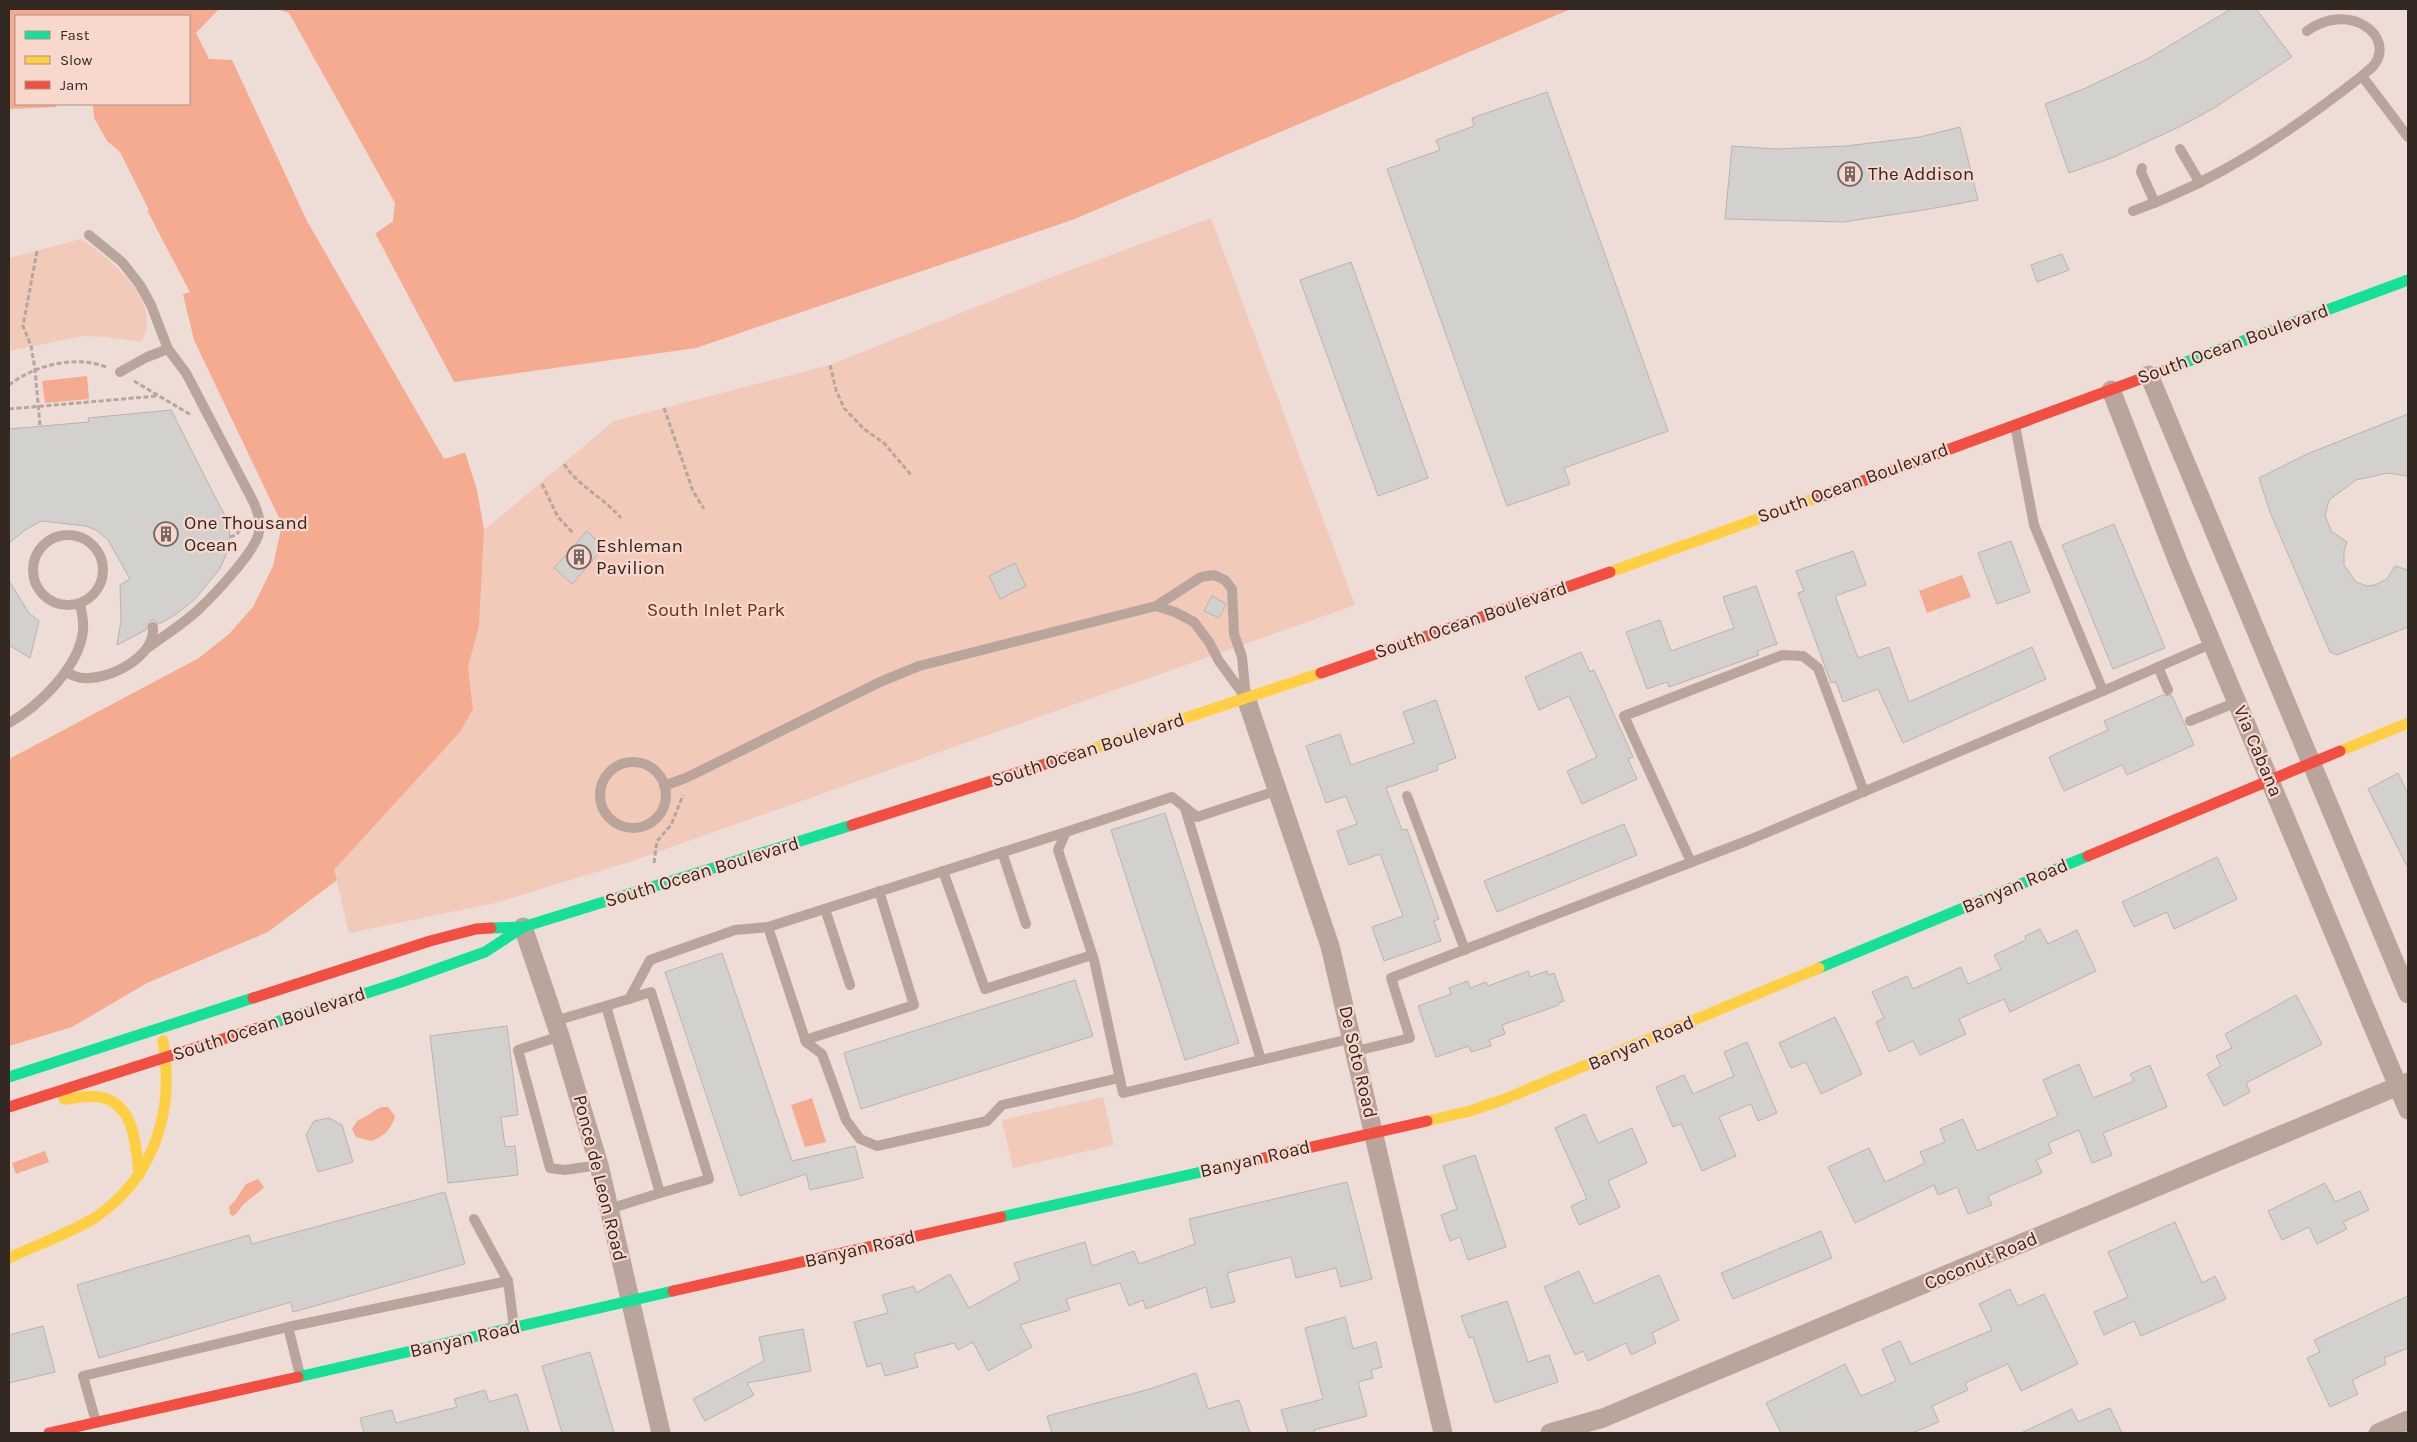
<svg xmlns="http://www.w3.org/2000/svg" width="2417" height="1442" font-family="Karla,sans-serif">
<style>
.green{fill:#f2caba}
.water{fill:#f4ab8f}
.pier{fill:#eedcd6}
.building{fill:#d2d1cd;stroke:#b6b5b1}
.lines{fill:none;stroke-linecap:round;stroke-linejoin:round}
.path{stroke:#b7a6a0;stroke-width:3;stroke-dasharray:5 2.5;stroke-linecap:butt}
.lane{stroke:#baa59d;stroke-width:10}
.street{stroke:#baa59d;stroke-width:19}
.fast{stroke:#16e098;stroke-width:11}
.slow{stroke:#ffcf43;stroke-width:11}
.jam{stroke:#f24e42;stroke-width:11}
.labels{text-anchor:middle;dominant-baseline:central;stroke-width:4.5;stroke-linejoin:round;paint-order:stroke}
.poi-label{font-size:19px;fill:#342823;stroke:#f8d8cc;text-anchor:start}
.street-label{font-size:19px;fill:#342823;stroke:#f8d8cc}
.park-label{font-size:19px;fill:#6d3117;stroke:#f8d8cc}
</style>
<rect width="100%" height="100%" fill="#eedcd6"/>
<g class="green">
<path d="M1211,218L1355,605L629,862L495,903L349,933L334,870L460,732L473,709L468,667L479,626L484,530L614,421L830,365L1044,280Z"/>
<path d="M81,239C109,258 166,303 141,342L107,337L83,336L9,351V258Z"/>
<path d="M1103,1097L1114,1145L1013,1168L1002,1120Z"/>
</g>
<g class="water">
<path d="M9,9H242L226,20L227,36L440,421L465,452L477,490L484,530L479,626L468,667L473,709L460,732L334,870L337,880L268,932L147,983L72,1027L9,1046V759L199,658L229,634L253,607L273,566L282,524L194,340L183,294L189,292L147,210L120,153L107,141L94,118L92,104H189V16H16V104H55L57,107L9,109Z"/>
<path d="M254,9H1571L1072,220L696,348L454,382L375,233L393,221L284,20Z"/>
<path d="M87,376L89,399L45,403L42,381Z"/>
<path d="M1962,575L1971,597L1927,613L1919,591Z"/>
<path d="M812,1098L826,1142L805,1147L791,1105Z"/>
<path d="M382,1107H388L395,1116C392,1129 383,1137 371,1141L356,1137L352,1129L358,1120C370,1116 374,1109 382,1107Z"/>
<path d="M45,1151L49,1162L16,1174L12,1163Z"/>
<path d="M258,1179L264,1187C258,1194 251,1197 244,1204C240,1208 238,1213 233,1216L230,1214L229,1207L236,1199L246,1184Z"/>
</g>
<g class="pier">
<path d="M219,9H244L229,21L230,36L442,420L467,452L444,459L307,221L232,60L209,59L196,33Z"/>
<path d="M252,9H277L289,13L395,203L393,221L375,234L455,384L452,383L372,234L373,232L390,220L282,22Z"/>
<path d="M89,104L93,106L94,118L107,141L120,152L149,210L147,211L190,292L183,294L182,292L186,290L145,212V208L118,154L105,143L92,119Z"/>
</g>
<g class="building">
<path d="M2231,9H2256L2292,57L2214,108L2181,126L2114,157L2069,173L2045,104L2086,88L2149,58Z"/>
<path d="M1547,92L1668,431L1564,468L1570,484L1507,506L1387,169L1440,150L1436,140L1474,126L1472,118Z"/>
<path d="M1960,127L1978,200L1924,210L1843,222L1725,219L1732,146L1776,149L1846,146L1920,137Z"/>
<path d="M2062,254L2069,270L2037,282L2031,265Z"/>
<path d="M1351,262L1428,478L1378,496L1300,280Z"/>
<path d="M171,410L228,522L230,533L227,553L219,570L194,600L175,615L159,624L154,620L150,621L146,630L117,645L121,621L120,585L130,579L108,540L96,530L86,526L41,521L25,530L9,543V429L89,422L88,418Z"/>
<path d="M2408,414V476L2388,473L2356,480L2329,500L2325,515L2331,531L2347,542L2344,551V565L2356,582L2367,586L2375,585L2387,579L2395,566L2408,570V627L2337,655L2330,652L2270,512L2259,478L2307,454Z"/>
<path d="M2114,524L2165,648L2113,669L2062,545Z"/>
<path d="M587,531L604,547L572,584L554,568Z"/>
<path d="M2011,541L2030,592L1997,604L1978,553Z"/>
<path d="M1853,551L1866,585L1835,596L1858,658L1889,647L1909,702L2032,647L2046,679L1903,743L1878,689L1843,702L1836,682L1831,683L1798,593L1804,591L1796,571Z"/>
<path d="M1015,563L1026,586L1000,599L989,576Z"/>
<path d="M9,581L29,613L39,621L30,658L9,645Z"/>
<path d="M1756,586L1777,644L1757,651L1759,655L1669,687L1667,682L1647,689L1626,632L1660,620L1671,651L1734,628L1723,597Z"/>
<path d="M1212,596L1226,604L1219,618L1204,611Z"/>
<path d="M1581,652L1590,672L1594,670L1633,757L1628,759L1637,779L1582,804L1567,771L1597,757L1569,696L1539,710L1525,677Z"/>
<path d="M2163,695L2172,696L2194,745L2127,775L2122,765L2064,791L2049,757L2108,730L2104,721Z"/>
<path d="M1436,700L1456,758L1437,765L1438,770L1386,788L1402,830L1407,829L1439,919L1434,921L1441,941L1384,961L1372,927L1403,916L1380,854L1349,865L1337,831L1357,824L1346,796L1326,803L1306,746L1340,734L1351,765L1414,743L1403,712Z"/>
<path d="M2398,773L2408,794V868L2368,789Z"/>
<path d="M1165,813L1239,1043L1185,1060L1111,830Z"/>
<path d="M1624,824L1637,855L1497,912L1484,881Z"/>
<path d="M2217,857L2237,899L2174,929L2167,912L2134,927L2122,902Z"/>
<path d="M2040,929L2048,944L2077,930L2096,971L2010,1012L2004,999L1959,1019L1966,1034L1920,1055L1913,1041L1889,1052L1876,1022L1884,1018L1872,992L1907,976L1913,989L1961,967L1968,984L2001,969L1994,955L2026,940L2025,936Z"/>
<path d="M722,953L792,1161L855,1146L863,1178L810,1190L806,1174L740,1196L665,972Z"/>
<path d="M1528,971L1530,977L1547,971L1548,975L1554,973L1564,1001L1558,1003L1559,1005L1502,1025L1505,1034L1489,1040L1491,1046L1471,1052L1469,1046L1436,1057L1418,1006L1451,994L1449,988L1468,981L1470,988L1486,982L1488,986Z"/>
<path d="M1075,980L1093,1036L861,1109L844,1053Z"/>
<path d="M2296,995L2322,1044L2246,1083L2250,1092L2224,1106L2207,1074L2221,1066L2216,1056L2232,1048L2225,1034Z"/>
<path d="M1835,1017L1862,1074L1821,1094L1806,1062L1791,1068L1779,1043Z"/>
<path d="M507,1026L518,1115L501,1117L505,1147L515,1146L518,1175L448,1183L430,1036Z"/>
<path d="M1747,1042L1777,1113L1758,1121L1751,1104L1719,1117L1736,1156L1702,1171L1681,1124L1673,1127L1656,1087L1684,1075L1693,1094L1734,1076L1724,1052Z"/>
<path d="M2079,1064L2093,1098L2134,1081L2130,1074L2150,1065L2167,1107L2103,1133L2112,1155L2092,1163L2079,1130L2048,1143L2052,1153L2036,1160L2042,1173L1988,1196L1992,1205L1968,1214L1957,1187L1938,1195L1934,1185L1855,1223L1828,1167L1869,1148L1885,1182L1925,1163L1920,1152L1945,1142L1940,1129L1963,1119L1977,1151L2058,1116L2043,1080Z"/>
<path d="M1585,1114L1598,1143L1632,1128L1647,1163L1608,1181L1620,1207L1579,1225L1571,1206L1587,1199L1555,1128Z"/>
<path d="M329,1118L342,1125L353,1162L318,1172L306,1135L314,1121Z"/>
<path d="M1475,1155L1506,1247L1468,1260L1460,1237L1450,1241L1441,1215L1457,1209L1443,1166Z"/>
<path d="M1347,1182L1372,1279L1341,1287L1336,1268L1296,1278L1291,1257L1227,1273L1235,1302L1211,1308L1206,1287L1146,1309L1143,1300L1129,1306L1120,1283L1066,1299L1070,1310L1020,1325L1032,1347L988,1371L973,1342L958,1350L954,1343L914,1354L918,1367L885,1376L881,1363L867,1367L854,1322L888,1313L882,1295L914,1286L916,1293L950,1274L969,1308L1020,1280L1014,1263L1085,1242L1092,1266L1134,1251L1139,1264L1195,1244L1189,1219Z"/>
<path d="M2325,1183L2335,1202L2360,1191L2369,1210L2343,1222L2347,1229L2317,1244L2309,1227L2282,1240L2268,1211Z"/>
<path d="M445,1192L465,1264L293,1312L291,1302L99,1358L77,1285L249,1235L252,1244Z"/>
<path d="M2175,1222L2202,1283L2215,1276L2226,1299L2141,1336L2134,1321L2104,1335L2094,1312L2128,1297L2108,1252Z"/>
<path d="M1821,1231L1832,1258L1733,1299L1721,1273Z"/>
<path d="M1579,1271L1594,1304L1659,1275L1679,1320L1652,1333L1656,1343L1631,1355L1626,1343L1588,1361L1583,1351L1575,1355L1544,1287Z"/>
<path d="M2010,1289L2018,1306L2044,1294L2078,1364L2021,1391L2008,1364L1965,1383L1968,1390L1932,1406L1939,1422L1912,1433H1781L1766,1403L1845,1364L1861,1396L1896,1381L1882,1349L1900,1341L1911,1364L1992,1330L1979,1304Z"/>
<path d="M2408,1296V1348L2384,1358L2386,1364L2352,1380L2358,1394L2330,1407L2307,1358L2320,1352L2314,1340Z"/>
<path d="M1507,1301L1528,1362L1549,1355L1558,1382L1495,1403L1473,1337L1469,1338L1461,1316Z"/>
<path d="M1345,1317L1353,1349L1376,1342L1382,1367L1371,1370L1373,1378L1358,1382L1367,1416L1314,1430L1315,1433H1288L1281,1410L1323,1399L1305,1328Z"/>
<path d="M43,1326L55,1372L9,1383V1335Z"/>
<path d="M803,1329L811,1371L747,1383L754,1395L705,1421L693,1399L764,1361L759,1337Z"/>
<path d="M590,1352L614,1433H562L542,1366Z"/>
<path d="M1196,1373L1208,1409L1239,1400L1250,1433H1052L1047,1416L1150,1389Z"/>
<path d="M485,1390L489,1402L517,1394L529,1433H364L360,1418L392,1410L396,1423L457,1407L454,1399Z"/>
<path d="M2110,1408L2122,1433H2021L2072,1409L2078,1422Z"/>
</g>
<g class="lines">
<g class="path">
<path d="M37,251L23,326L31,346L35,369L40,426"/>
<path d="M830,365L836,390L844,408L864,429L884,443L911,475"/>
<path d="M134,381L191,415"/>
<path d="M9,385C35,365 75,355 106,367"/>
<path d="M664,408L693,491L704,509"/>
<path d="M9,409L157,396"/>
<path d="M564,464C580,488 602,496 621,518"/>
<path d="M542,484L558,517L574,534"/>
<path d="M230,537L236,535L244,525"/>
<path d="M654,863L657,841L671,825L683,795"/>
</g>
<g class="lane">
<path d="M2307,31C2350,0 2396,37 2374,65C2371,69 2366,72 2362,76"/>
<path d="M2180,149L2200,183"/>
<path d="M2142,168L2141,172L2155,203"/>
<path d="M2133,211C2220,180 2290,132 2362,76L2408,137"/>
<path d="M89,235L122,262L140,285L151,305L168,349L186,373L254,503C258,513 261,521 259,532C256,551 213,596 198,610C183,624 165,635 149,647"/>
<path d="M120,372L147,357L168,349"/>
<path d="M2015,425L2034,525L2103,691L2158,667"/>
<circle cx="68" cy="570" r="35"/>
<path d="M1214,575L1225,580L1232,589L1234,634L1242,657L1246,698L1219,661L1209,642L1194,622L1175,612L1156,606L1201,577Z"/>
<path d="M65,672C70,674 77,678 83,678C110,680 155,657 153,627"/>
<path d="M2168,690L2158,667L2213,643"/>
<path d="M2190,721L2237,702"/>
<path d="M9,723C39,706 79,667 83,631C84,621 82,613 80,604"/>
<circle cx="633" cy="795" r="33"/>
<path d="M664,786L688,777L880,682L919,666L1156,606"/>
<path d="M1279,790L1197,817L1172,797L1066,832L1058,850L1094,960L1123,1093L1353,1038"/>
<path d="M1407,796L1465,950"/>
<path d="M1185,808L1261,1060"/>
<path d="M1066,832L768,927L806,1042L822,1054L846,1120L860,1139L877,1146L987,1121L1002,1105L1119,1078"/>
<path d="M1002,852L1026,924"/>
<path d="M1691,862L1624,716L1782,655L1803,656L1818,668L1864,792"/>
<path d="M943,871L985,989L1092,955"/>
<path d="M825,909L850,985"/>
<path d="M606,1006L660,1193L709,1179L651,992L629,999"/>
<path d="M555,1021L629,999L650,960L735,930L768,927"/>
<path d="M560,1036L518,1050L550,1168L565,1170L599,1165"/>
<path d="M805,1040L914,1005L879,891"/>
<path d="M1356,1051L1410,1038L1391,978L1749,840L2103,691"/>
<path d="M609,1209L660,1193"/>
<path d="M474,1219L508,1281L514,1327"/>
<path d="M300,1375L288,1327L508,1281"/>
<path d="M96,1422L83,1376L288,1327"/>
</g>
<g class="street">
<path d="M2149,375L2408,994"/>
<path d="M2111,390L2178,562L2408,1110"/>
<path d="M1246,698L1330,946L1443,1433"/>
<path d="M523,927L560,1036L599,1165L661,1433"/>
<path d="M1550,1433L1603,1418L2408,1082"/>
<path d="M2378,1433L2408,1420"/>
</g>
<g class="fast">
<path d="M2162,371L2408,280"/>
<path d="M491,928L523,927L852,825"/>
<path d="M1819,968L2088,856"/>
<path d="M264,1026L401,982L485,952L523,927"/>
<path d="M9,1077L253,998"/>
<path d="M1001,1217L1228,1166"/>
<path d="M298,1377L673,1291"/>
</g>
<g class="slow">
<path d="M1610,572L1819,497"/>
<path d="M2340,751L2408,723"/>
<path d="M1077,754L1321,673"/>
<path d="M64,1099C78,1098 94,1094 107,1099C136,1110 136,1150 139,1175"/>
<path d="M1427,1121L1470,1111L1505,1099L1819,968"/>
<path d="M9,1258C38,1244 69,1234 96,1217C155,1176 175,1110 163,1041"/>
</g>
<g class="jam">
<path d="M1819,497L2162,371"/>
<path d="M1321,673L1610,572"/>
<path d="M852,825L1077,754"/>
<path d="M2088,856L2340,751"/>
<path d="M253,998L430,941L476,929L491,928"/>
<path d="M9,1107L264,1026"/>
<path d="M1228,1166L1427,1121"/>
<path d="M673,1291L1001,1217"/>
<path d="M49,1433L298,1377"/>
</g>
</g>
<defs>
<g id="building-ring" transform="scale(1.25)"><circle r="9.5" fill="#f8d8cc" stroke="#756762" stroke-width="1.5"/><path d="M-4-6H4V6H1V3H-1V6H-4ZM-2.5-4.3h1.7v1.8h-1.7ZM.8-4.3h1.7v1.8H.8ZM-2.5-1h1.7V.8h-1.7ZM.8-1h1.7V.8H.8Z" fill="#756762"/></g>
</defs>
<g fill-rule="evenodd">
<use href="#building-ring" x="1850" y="174"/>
<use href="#building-ring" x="166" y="534"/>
<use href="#building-ring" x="579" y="557"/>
</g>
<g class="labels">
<g class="poi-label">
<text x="1868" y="174">The Addison</text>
<text x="184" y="523">One Thousand<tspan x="184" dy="22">Ocean</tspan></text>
<text x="596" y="546">Eshleman<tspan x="596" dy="22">Pavilion</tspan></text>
</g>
<g class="street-label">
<text transform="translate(2233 344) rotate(-20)">South Ocean Boulevard</text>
<text transform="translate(1853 483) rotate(-20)">South Ocean Boulevard</text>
<text transform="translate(1471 620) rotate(-19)">South Ocean Boulevard</text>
<text transform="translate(1088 750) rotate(-18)">South Ocean Boulevard</text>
<text transform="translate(2258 751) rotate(67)">Via Cabana</text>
<text transform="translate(702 872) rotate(-17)">South Ocean Boulevard</text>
<text transform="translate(2015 886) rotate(-23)">Banyan Road</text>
<text transform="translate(269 1024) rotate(-18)">South Ocean Boulevard</text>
<text transform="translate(1641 1043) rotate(-23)">Banyan Road</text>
<text transform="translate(1358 1062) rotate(77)">De Soto Road</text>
<text transform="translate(1255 1159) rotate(-13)">Banyan Road</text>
<text transform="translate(600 1178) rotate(76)">Ponce de Leon Road</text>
<text transform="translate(860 1249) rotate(-13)">Banyan Road</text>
<text transform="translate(1981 1261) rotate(-23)">Coconut Road</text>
<text transform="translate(465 1339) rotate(-13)">Banyan Road</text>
</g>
<g class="park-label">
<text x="716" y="610">South Inlet Park</text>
</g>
</g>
<rect width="2417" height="1442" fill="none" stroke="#342823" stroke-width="20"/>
<rect x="15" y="15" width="175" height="90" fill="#f8d8cc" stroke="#aa9288"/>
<rect x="25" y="31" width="25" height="8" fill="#16e098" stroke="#aa9288"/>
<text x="60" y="40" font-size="15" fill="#342823">Fast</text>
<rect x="25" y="56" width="25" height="8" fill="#ffcf43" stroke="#aa9288"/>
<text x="60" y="65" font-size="15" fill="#342823">Slow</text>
<rect x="25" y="81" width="25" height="8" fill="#f24e42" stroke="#aa9288"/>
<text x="60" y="90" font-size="15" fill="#342823">Jam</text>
</svg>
